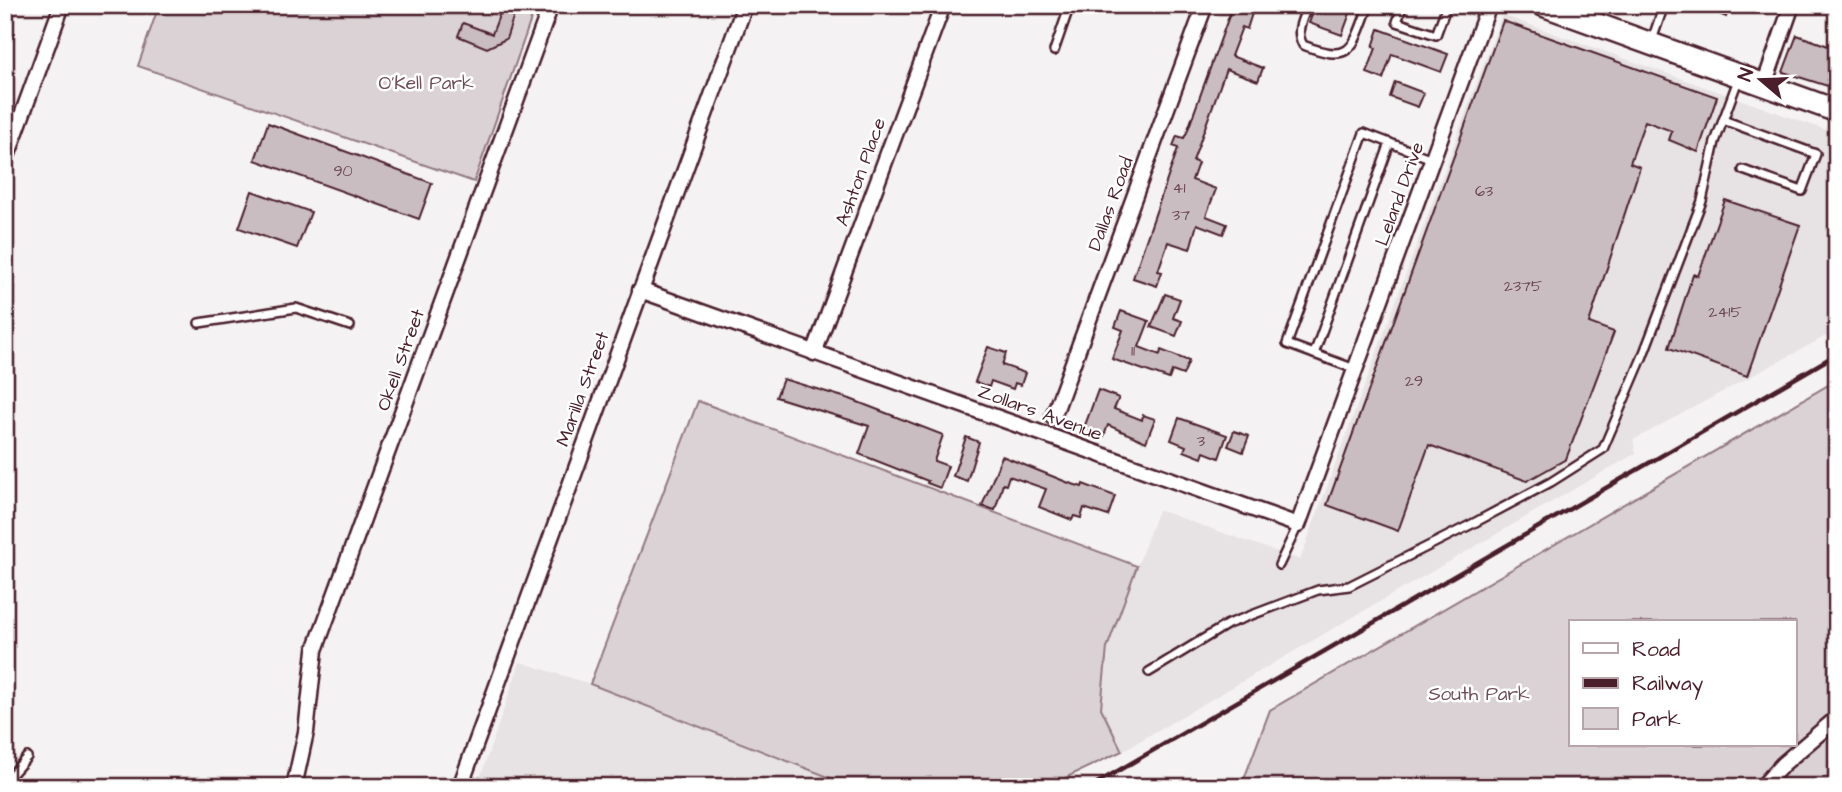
<svg xmlns="http://www.w3.org/2000/svg" width="1842" height="792" font-family="'Architects Daughter',sans-serif">
<style>
.built{fill:#e7e2e3}
.green{fill:#dbd2d5;stroke:#927880;stroke-width:2;fill-rule:evenodd}
.building{fill:#cabdc1;stroke:#4a1f2b;stroke-width:2}
.lines{fill:none;stroke-linecap:round;stroke-linejoin:round}
.service-casing{stroke:#4a1f2b;stroke-width:12}
.minor-casing{stroke:#4a1f2b;stroke-width:19}
.primary-casing{stroke:#4a1f2b;stroke-width:26}
.service{stroke:#fff;stroke-width:7}
.minor{stroke:#fff;stroke-width:14}
.primary{stroke:#fff;stroke-width:21}
.rail{stroke:#4a1f2b;stroke-width:4.5}
.labels{text-anchor:middle;dominant-baseline:central;stroke-width:5;stroke-linejoin:round;paint-order:stroke}
.number-label{font-size:16px;fill:#6a4650}
.park-label{font-size:19px;fill:#6e4c56;stroke:#fff}
.street-label{font-size:19px;fill:#4a1f2b;stroke:#fff}
</style>
<rect width="100%" height="100%" fill="#f4f2f2"/>
<filter id="ink" filterUnits="userSpaceOnUse"><feTurbulence type="fractalNoise" baseFrequency=".0143" numOctaves="2"/><feDisplacementMap in="SourceGraphic" scale="14" xChannelSelector="R" yChannelSelector="G"/><feConvolveMatrix kernelMatrix="1 2 1 2 8 2 1 2 1" color-interpolation-filters="sRGB"/></filter>
<g filter="url(#ink)">
<g class="built">
<path d="M1502,15L1837,134V330L1633,440L1636,453L1122,751L1101,709L1107,648L1158,510L1300,560Z"/>
<path d="M520,662L590,684L854,787H477Z"/>
</g>
<g class="green">
<path d="M159,5H536L474,182L138,66Z"/>
<path d="M1837,380V787H1241L1270,710ZM1571,622H1795V745H1571Z"/>
<path d="M698,401L1137,566L1107,648L1101,708L1122,751L1046,787H854L590,684Z"/>
</g>
<g class="building">
<path d="M503,5L516,9L506,39L487,48L458,36L463,23L492,34Z"/>
<path d="M1233,5L1253,10L1247,29L1242,27L1231,56L1263,68L1258,81L1226,69L1193,161L1198,163L1192,180L1216,189L1206,216L1227,224L1223,234L1197,224L1190,249L1168,242L1158,271L1162,272L1157,286L1133,278L1178,148L1173,146L1177,136L1184,138L1187,132Z"/>
<path d="M1316,5H1353L1342,35L1309,23Z"/>
<path d="M1697,5H1730L1726,17Z"/>
<path d="M1503,21L1717,97L1698,152L1669,140L1672,131L1645,121L1630,163L1640,167L1589,323L1614,332L1566,459L1527,481L1429,445L1398,531L1327,505Z"/>
<path d="M1379,29L1448,54L1441,72L1392,54L1383,79L1367,73L1376,48L1373,47Z"/>
<path d="M1797,35L1837,49V89L1783,72Z"/>
<path d="M1395,82L1424,93L1418,107L1390,97Z"/>
<path d="M268,123L432,183L419,219L255,160Z"/>
<path d="M252,191L311,212L297,248L239,228Z"/>
<path d="M1725,200L1800,225L1747,376L1669,348L1693,274L1698,276Z"/>
<path d="M1165,294L1180,299L1173,318L1182,321L1176,336L1151,327Z"/>
<path d="M1121,311L1149,321L1139,347L1160,355L1161,350L1189,361L1183,375L1172,371L1169,379L1112,359L1123,330L1115,327Z"/>
<path d="M988,347L1006,353L1002,365L1025,373L1021,385L1015,383L1013,389L991,381L989,387L975,382Z"/>
<path d="M783,379L850,399L943,435L934,461L948,466L940,488L927,483L928,481L859,454L869,426L776,397Z"/>
<path d="M1098,390L1119,398L1114,409L1142,420L1143,415L1155,419L1146,442L1108,425L1104,436L1084,428Z"/>
<path d="M1179,418L1227,435L1219,458L1204,452L1202,458L1184,451L1186,446L1171,440Z"/>
<path d="M1234,431L1249,436L1243,452L1228,446Z"/>
<path d="M966,437L979,442L967,481L953,476Z"/>
<path d="M1002,456L1069,483L1082,487L1083,484L1115,496L1108,516L1084,508L1081,518L1074,516L1072,520L1039,507L1046,489L1009,476L1006,485L1003,484L995,510L982,506Z"/>
</g>
<g class="lines">
<g class="service-casing">
<g id="service">
<path d="M1308,5C1302,20 1295,31 1303,45C1353,64 1352,49 1369,5"/>
<path d="M1403,5L1397,22L1436,35L1447,5"/>
<path d="M1652,40L1664,5"/>
<path d="M1054,51L1070,5"/>
<path d="M1723,120L1816,154L1802,191L1743,170"/>
<path d="M199,323L296,308L350,326"/>
<path d="M1314,354L1390,143"/>
<path d="M1355,369L1287,344L1364,133L1432,159"/>
<path d="M1279,565L1298,525"/>
<path d="M1149,672L1228,624L1318,590L1349,586L1472,524L1551,482L1603,449L1642,358L1702,201L1715,142L1738,80"/>
<path d="M5,782L27,757"/>
</g>
</g>
<g class="minor-casing">
<g id="minor">
<path d="M1764,85L1792,5"/>
<path d="M5,162L62,5"/>
<path d="M640,290L1298,525L1489,5"/>
<path d="M814,353L943,5"/>
<path d="M1053,417L1205,5"/>
<path d="M294,787L306,732L315,650L551,5"/>
<path d="M460,787L745,5"/>
<path d="M1762,787L1783,764L1837,718"/>
</g>
</g>
<g class="primary-casing">
<path id="primary" d="M1543,5L1837,111"/>
</g>
<use href="#service" class="service"/>
<use href="#minor" class="minor"/>
<use href="#primary" class="primary"/>
<path class="rail" d="M1090,787L1837,354"/>
</g>
</g>
<g class="labels">
<g class="number-label">
<text x="343" y="171">90</text>
<text x="1179" y="188">41</text>
<text x="1484" y="191">63</text>
<text x="1181" y="215">37</text>
<text x="1523" y="286">2375</text>
<text x="1725" y="312">2415</text>
<text x="1133" y="351">11</text>
<text x="1414" y="381">29</text>
<text x="1201" y="441">3</text>
</g>
<g class="park-label">
<text x="426" y="83">O'Kell Park</text>
<text x="1479" y="694">South Park</text>
</g>
<g class="street-label">
<text transform="translate(861 172) rotate(-70)">Ashton Place</text>
<text transform="translate(1400 194) rotate(-70)">Leland Drive</text>
<text transform="translate(1111 204) rotate(-70)">Dallas Road</text>
<text transform="translate(401 360) rotate(-70)">Okell Street</text>
<text transform="translate(583 389) rotate(-70)">Marilla Street</text>
<text transform="translate(1040 413) rotate(20)">Zollars Avenue</text>
</g>
</g>
<rect width="1842" height="792" fill="none" stroke="#fff" stroke-width="28"/>
<rect x="14" y="14" width="1814" height="764" fill="none" stroke="#4a1f2b" stroke-width="2.5" filter="url(#ink)"/>
<rect x="1569" y="620" width="228" height="126" fill="#ffffff" stroke="#b7a5aa" stroke-width="2"/>
<rect x="1583" y="643" width="35" height="10" fill="#ffffff" stroke="#b7a5aa" stroke-width="2"/>
<text x="1632" y="656" font-size="21" fill="#4a1f2b">Road</text>
<rect x="1583" y="678" width="35" height="10" fill="#4a1f2b" stroke="#b7a5aa" stroke-width="2"/>
<text x="1632" y="690" font-size="21" fill="#4a1f2b">Railway</text>
<rect x="1583" y="708" width="35" height="21" fill="#dbd2d5" stroke="#b7a5aa" stroke-width="2"/>
<text x="1632" y="726" font-size="21" fill="#4a1f2b">Park</text>
<g transform="translate(1761 80) rotate(289)" stroke="#ffffff" stroke-width="5" paint-order="stroke">
<path d="M0-5L12 26L0 18L-12 26Z" fill="#4a1f2b"/>
<text y="-10" font-size="19" font-weight="bold" text-anchor="middle" fill="#4a1f2b">N</text>
</g>
</svg>
